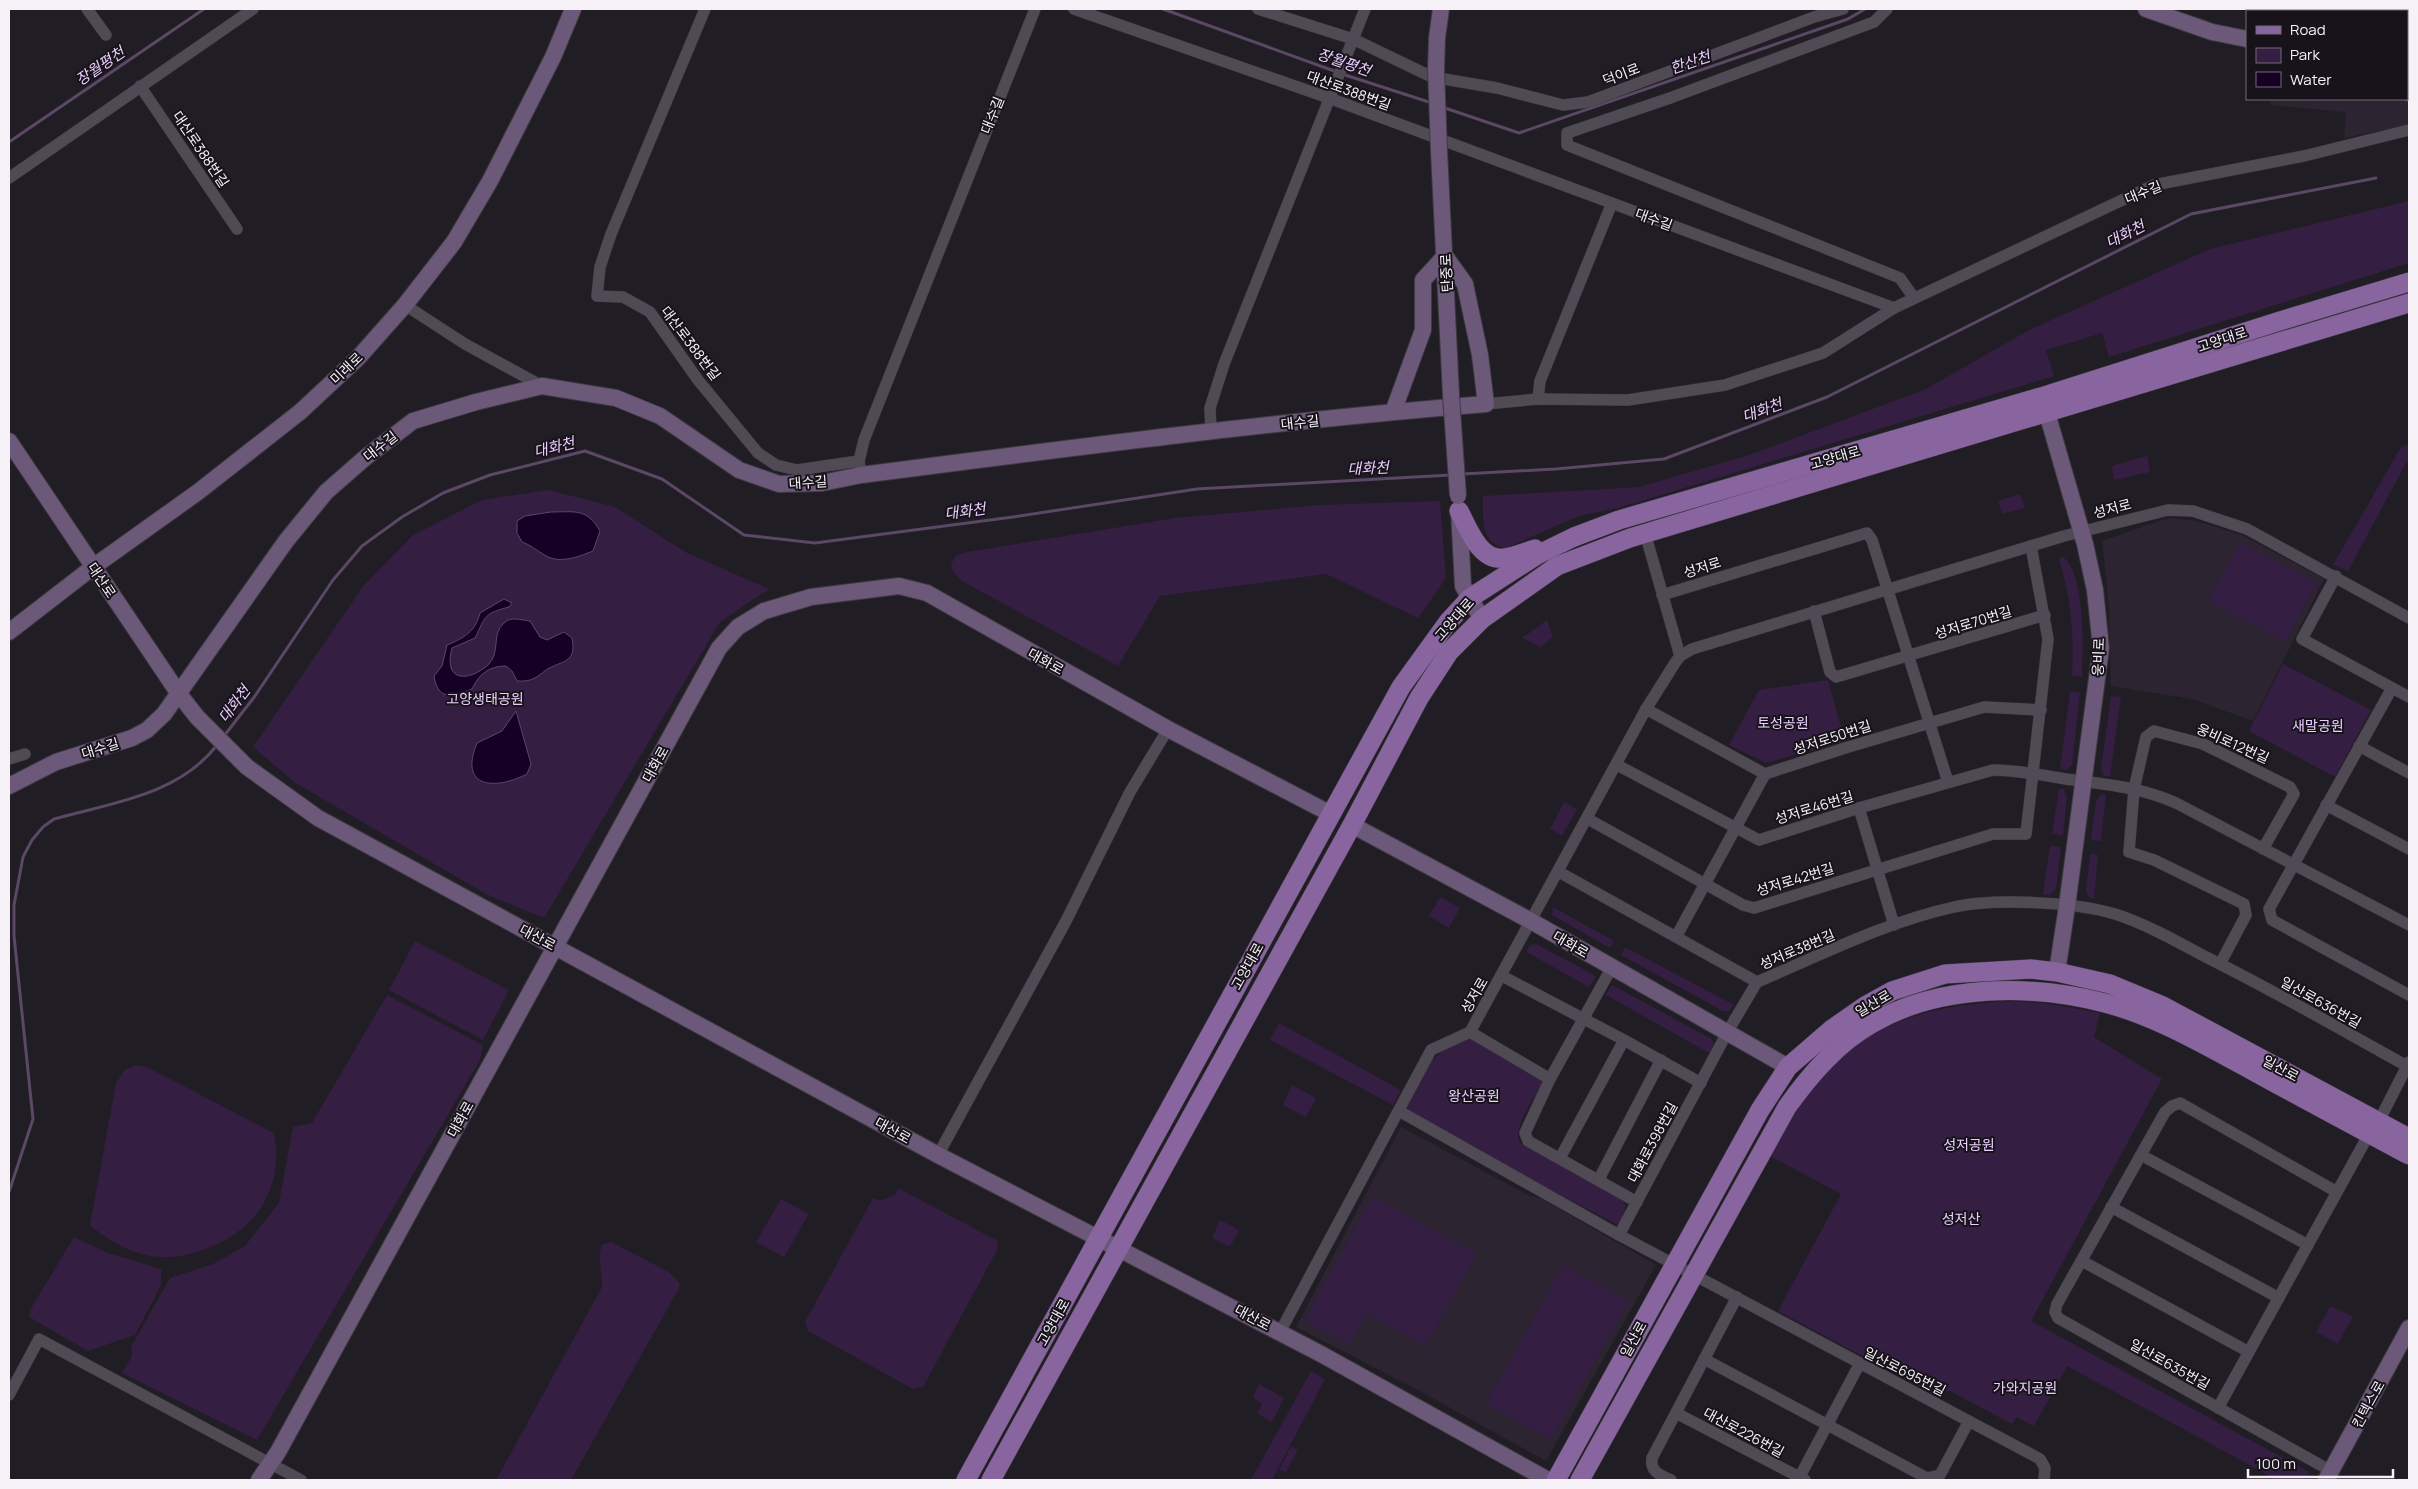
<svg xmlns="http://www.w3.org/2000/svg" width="2418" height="1489" font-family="Manrope,'Noto Sans KR',sans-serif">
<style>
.built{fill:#2c2431}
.green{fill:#341e42}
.water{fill:#170026;stroke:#5a4865}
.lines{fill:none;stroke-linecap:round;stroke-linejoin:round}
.stream{stroke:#5a4865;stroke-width:3}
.street-casing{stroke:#3e3a41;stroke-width:12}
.secondary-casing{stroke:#3e3a41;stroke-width:18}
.primary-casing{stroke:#3e3a41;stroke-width:20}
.street{stroke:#504a54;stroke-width:11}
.secondary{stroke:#6c5879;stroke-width:16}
.primary{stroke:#88659e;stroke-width:19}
.secondary-bridge-casing{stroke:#3e3a41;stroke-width:18;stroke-linecap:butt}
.secondary-bridge{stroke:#6c5879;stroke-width:16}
.labels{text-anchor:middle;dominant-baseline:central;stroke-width:4;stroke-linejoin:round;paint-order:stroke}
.street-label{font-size:14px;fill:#f5f1f7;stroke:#18131b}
.park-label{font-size:14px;fill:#ebceff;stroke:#18131b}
.water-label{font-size:15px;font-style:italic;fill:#e9cdfd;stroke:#18131b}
</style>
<rect width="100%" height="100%" fill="#211d25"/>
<g class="built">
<path d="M2271,99H2407L2409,100V125L2344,138L2346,112L2270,105Z"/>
<path d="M2168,518L2196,521L2242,535L2324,579L2253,721L2192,699L2111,686L2109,607L2102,541Z"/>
<path d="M1401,1127L1528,1195L1542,1199L1656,1265L1546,1461L1418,1390L1296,1327Z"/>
</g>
<g class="green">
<path d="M2409,201V263L2109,357L2102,333L2046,350L2054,376L1618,508L1579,516L1506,548C1480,545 1483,517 1483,496L1639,487L1749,455L1926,389L2029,330L2210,249Z"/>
<path d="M2409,444V462L2406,463L2348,571L2333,565L2401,447Z"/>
<path d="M2147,456L2150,472L2114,480L2112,466Z"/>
<path d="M549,490L615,507L687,553L769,589L720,622L544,918L486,894L294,782L253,747L364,585L413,535L482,500Z"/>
<path d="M2020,494L2025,508L2002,514L1998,501Z"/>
<path d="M1440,501L1446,578L1418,618L1326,574L1160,596L1118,666L960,580L953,572L951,564L956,556L967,552L1175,518L1319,505Z"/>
<path d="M2240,542L2317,583L2285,642L2208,601Z"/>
<path d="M2063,557C2086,574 2083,651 2082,677L2072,676C2074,630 2071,602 2059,558Z"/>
<path d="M1547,620L1553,637L1541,647L1522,638Z"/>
<path d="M2283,664L2371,710L2335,777L2249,731Z"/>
<path d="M1828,680L1845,741L1766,763L1729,745L1759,690Z"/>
<path d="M2070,691L2080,692L2072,765L2066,770L2060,769Z"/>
<path d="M2111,696L2121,697L2110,777L2104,776L2101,769Z"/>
<path d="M2059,789H2064L2067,798L2063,835L2052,834Z"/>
<path d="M2101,794L2106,795L2101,841L2091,840L2096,801Z"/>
<path d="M1564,802L1577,809L1562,836L1550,829Z"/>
<path d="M2050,846L2061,847L2056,889L2050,895L2043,894Z"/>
<path d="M2090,854L2098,855L2094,899L2089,898L2086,891Z"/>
<path d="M1440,897L1460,908L1449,928L1429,916Z"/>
<path d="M1553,907L1614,941L1610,948L1552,915Z"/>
<path d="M415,941L509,990L483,1040L389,990Z"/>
<path d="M1536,944L1596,976L1589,987L1526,952L1530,945Z"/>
<path d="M1625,947L1734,1005L1729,1011H1723L1621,955Z"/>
<path d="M1612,985L1712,1039L1714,1044L1709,1053L1606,995Z"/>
<path d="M387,995L483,1045L480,1060L257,1440L122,1373L132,1356L131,1347L170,1278L213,1264L245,1246L279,1203L293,1127L312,1123Z"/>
<path d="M2011,1001L2044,1003L2100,1013L2094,1037L2162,1079L2031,1321L2309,1472L2304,1480H2277L2067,1366L2034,1426L2016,1417L2012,1424L1950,1391L1931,1393L1899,1375L1895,1372L1892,1360L1885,1368L1778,1311L1841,1194L1768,1155C1783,1130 1797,1103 1817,1081C1871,1020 1932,1005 2011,1001Z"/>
<path d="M1279,1023L1401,1090L1393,1105L1270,1040Z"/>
<path d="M1467,1039H1472L1544,1081C1536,1095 1511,1129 1520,1143L1622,1198C1629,1207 1623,1214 1619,1223H1614L1411,1116L1407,1108C1427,1068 1423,1058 1467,1039Z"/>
<path d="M135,1065L147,1067L274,1133C285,1191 253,1235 199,1251C186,1255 174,1258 161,1257C134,1256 110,1242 90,1225L116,1083L125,1070Z"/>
<path d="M1292,1085L1316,1098L1306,1117L1283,1105Z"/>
<path d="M898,1188L998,1241L997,1250L923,1387L913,1389L808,1331L805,1322L873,1198L880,1201L896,1194Z"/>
<path d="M1373,1196L1477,1254L1426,1346L1367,1314L1349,1345L1304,1320Z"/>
<path d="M781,1199L809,1214L784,1257L756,1242Z"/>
<path d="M1220,1220L1239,1230L1230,1247L1212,1238Z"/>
<path d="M74,1237L108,1253L161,1269V1285L135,1335L88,1351L29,1317L30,1310Z"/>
<path d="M611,1242L669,1272L680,1284L678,1290L571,1480H496L602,1287C602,1273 597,1257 602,1245Z"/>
<path d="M1563,1265L1629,1301L1551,1440L1486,1404Z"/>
<path d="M2330,1306L2353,1316L2338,1344L2316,1332Z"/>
<path d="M1311,1371L1325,1379L1272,1480H1251Z"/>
<path d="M1259,1384L1284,1398L1272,1422L1257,1413L1262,1404L1253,1398Z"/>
<path d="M1291,1446L1298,1450L1286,1472L1279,1470Z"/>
</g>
<g class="water">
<path d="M551,512C575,512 587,508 600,531L593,551C578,557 558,565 543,554C534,549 533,546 522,542L517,533V521L525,516Z"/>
<path d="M504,599L512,603L509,607C483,614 486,616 475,638L452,648C443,681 467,683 488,665C501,653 491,634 504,623C511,616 521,620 530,621L540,637L547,640L564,632L572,638C577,664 562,660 546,670C536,678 531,682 517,681L512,671L506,666C489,666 479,674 472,689C453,696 438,702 434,676L442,666L447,645C464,638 475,632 480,613Z"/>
<path d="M516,711L531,764L527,774C496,790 458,789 477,743L502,731Z"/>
</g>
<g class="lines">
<g class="stream">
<path d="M1163,9L1337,72"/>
<path d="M1342,74L1432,103"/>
<path d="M1442,107L1519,133L1848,19L1865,9"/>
<path d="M9,142L204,9"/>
<path d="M1463,474L1556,469L1664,459L1827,397L2191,214L2376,178"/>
<path d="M224,736L255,696L333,580L362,546L402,517L443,493L490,475L585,451L662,479L744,535L815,543L1013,517L1197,489L1451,475"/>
<path d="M9,1192L33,1119L14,936V905L23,857L32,840L43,827L54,819C111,803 179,795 217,745"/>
</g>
<g class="street-casing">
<g id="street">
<path d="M87,9L106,35"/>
<path d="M705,9L611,234L600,267L597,296L623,297L650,312L698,380L758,453L776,465L797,470L859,461"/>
<path d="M1074,9L1329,98L1894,308"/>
<path d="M1258,9L1353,39L1432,77L1497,88L1563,105L1588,102L1814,17L1843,9"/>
<path d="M1887,9L1874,22L1670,98L1567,133V145L1900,278L1914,298"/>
<path d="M140,86L237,229"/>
<path d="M9,178L253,9"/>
<path d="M405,305L465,344L542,386"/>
<path d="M1538,399L1540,381L1612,203"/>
<path d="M1486,404L1538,399L1628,400L1725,385L1823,353L1894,308L2154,185L2304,156L2409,130"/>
<path d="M1211,432L1210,408L1224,364L1365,9"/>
<path d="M860,468L859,461L864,440L1035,9"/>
<path d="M1645,533L1680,656"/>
<path d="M2336,576L2302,639L2409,697"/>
<path d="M1662,595L1867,533L1872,540L1948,782"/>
<path d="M1814,611L1830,672L1836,677L2045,615"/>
<path d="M2392,688L2269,909L2272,920L2409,995"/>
<path d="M1646,709L1765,774L1845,748L1984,707L2041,710"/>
<path d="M2359,746L2409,773"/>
<path d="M9,759L25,754"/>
<path d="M1617,765L1759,840L1859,808L1993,770C2017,770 2041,775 2066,779C2103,784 2141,787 2176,803L2409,925"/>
<path d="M2326,805L2409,849"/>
<path d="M1859,808L1894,925"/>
<path d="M1588,819L1743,905L1754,908L1993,834H2026L2048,639L2031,546"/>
<path d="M1559,872L1757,982C1821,955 1886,922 1954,907C1995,898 2075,902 2115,914C2146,924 2176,941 2204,956C2273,990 2340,1029 2407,1066L2409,1062"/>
<path d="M1676,937L1765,774"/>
<path d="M2220,964L2246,915L2244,904L2154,860L2129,852L2134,789L2146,737L2154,731L2203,744L2290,787L2294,794L2263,849"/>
<path d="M1612,967L1550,1079L1525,1133L1528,1141L1637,1202"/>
<path d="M1502,976L1624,1040L1701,1083"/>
<path d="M1470,1032L1550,1079"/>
<path d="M1399,1111L1619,1235L2040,1459L2045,1468L2044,1480"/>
<path d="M2379,1121L2407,1066"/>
<path d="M938,1155L1066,921L1130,792L1168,729"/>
<path d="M2141,1155L2308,1245"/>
<path d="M1560,1158L1624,1040"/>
<path d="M1599,1179L1661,1060"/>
<path d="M2111,1207L2279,1298"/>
<path d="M1619,1235L1728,1031L1757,982"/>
<path d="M2082,1261L2249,1352"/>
<path d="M1280,1332L1431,1050L1470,1032L1646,709L1675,663L1680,656L1692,649L2064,536L2168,510L2193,511L2247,529L2409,618"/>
<path d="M1704,1359L1927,1478L1940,1475L1969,1421"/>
<path d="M9,1395L39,1339L301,1480"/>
<path d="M2218,1408L2369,1134"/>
<path d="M1676,1413L1805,1480"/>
<path d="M2331,1471L2058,1318L2055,1312L2057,1304L2165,1112L2172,1106L2180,1103L2337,1192"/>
<path d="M1671,1480C1660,1475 1650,1472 1652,1458L1737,1297"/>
<path d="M1798,1480L1859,1365"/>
</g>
</g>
<g class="secondary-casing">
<g id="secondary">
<path d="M2146,9L2212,32L2247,39"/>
<path d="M1436,69L1437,38L1441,9"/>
<path d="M2407,92L2409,93"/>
<path d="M1439,151L1451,395"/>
<path d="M2047,413L2085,544L2095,590L2101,648L2067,906L2057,972"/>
<path d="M9,441L179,694L197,717L247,767L318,818L938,1155L1321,1354L1548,1480"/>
<path d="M1459,511L1463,586L1482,619"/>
<path d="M9,632L93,567L198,492L300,412L358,358L405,305L454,242L490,181L553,57L573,9"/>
<path d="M9,786L56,762L132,738L147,730L164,714L286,541L326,492L366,457L413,421L476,402L542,386L616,398L660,416L739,470L779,484L822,483L861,475C1069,448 1277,421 1486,404L1480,355L1465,284L1445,256L1423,280V330L1393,412"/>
<path d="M1352,825L1531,921L1788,1067"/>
<path d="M259,1480L278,1452L719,648L738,627L764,611L811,597L899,586L927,593L1168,729L1331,814"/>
<path d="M2326,1480L2409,1328"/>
</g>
</g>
<g class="primary-casing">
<g id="primary">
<path d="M1459,511C1468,528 1480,562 1504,558C1514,557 1525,552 1535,549"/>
<path d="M966,1480L1401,687L1448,622L1470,598L1537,555L1574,537L1619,520L2044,396L2280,321L2409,282"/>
<path d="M991,1480L1352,825L1419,698L1449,652L1482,619L1557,566L1630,538L2409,303"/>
<path d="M1556,1480L1760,1110L1788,1067L1832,1029L1865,1006L1892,991L1945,974L2031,969L2057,972L2110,984L2163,1006L2409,1138"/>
<path d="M1580,1480L1787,1107C1810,1075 1837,1043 1873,1023C1940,984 2031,984 2105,1003C2155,1016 2201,1043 2246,1067C2300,1097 2355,1126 2409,1155"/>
</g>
</g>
<use href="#street" class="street"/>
<use href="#secondary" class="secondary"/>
<use href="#primary" class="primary"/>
<g class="secondary-bridge-casing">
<g id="secondary-bridge">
<path d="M1436,69L1439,151"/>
<path d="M1451,395L1458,496"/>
</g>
</g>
<use href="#secondary-bridge" class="secondary-bridge"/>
</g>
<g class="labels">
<g class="street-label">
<text transform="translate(1621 74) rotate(-21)">덕이로</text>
<text transform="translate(1349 90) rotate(20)">대산로388번길</text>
<text transform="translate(992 115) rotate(-68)">대수길</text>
<text transform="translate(201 149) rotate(56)">대산로388번길</text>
<text transform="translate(2143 192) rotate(-22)">대수길</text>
<text transform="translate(1654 219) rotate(20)">대수길</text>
<text transform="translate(1446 273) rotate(-93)">탄중로</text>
<text transform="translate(2222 339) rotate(-18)">고양대로</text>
<text transform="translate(691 343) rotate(53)">대산로388번길</text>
<text transform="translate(346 368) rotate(-44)">미래로</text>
<text transform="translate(1300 422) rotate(-6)">대수길</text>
<text transform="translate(380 446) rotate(-38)">대수길</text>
<text transform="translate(1835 457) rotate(-16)">고양대로</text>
<text transform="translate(808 482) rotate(-4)">대수길</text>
<text transform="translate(2112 508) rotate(-15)">성저로</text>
<text transform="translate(1702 567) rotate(-17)">성저로</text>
<text transform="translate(102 580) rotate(56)">대산로</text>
<text transform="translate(1454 619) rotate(-49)">고양대로</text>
<text transform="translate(1973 622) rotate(-17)">성저로70번길</text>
<text transform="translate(2098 657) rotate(-88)">웅비로</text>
<text transform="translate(1046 661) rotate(29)">대화로</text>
<text transform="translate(1832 737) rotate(-18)">성저로50번길</text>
<text transform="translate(2233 743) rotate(24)">웅비로12번길</text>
<text transform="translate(100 748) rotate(-17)">대수길</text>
<text transform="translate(655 764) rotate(-61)">대화로</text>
<text transform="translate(1814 807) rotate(-17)">성저로46번길</text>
<text transform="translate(1795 879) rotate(-17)">성저로42번길</text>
<text transform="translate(538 937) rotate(28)">대산로</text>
<text transform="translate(1571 944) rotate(30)">대화로</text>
<text transform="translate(1797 949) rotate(-23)">성저로38번길</text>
<text transform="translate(1247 966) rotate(-61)">고양대로</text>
<text transform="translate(1474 995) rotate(-60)">성저로</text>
<text transform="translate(2321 1002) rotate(29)">일산로636번길</text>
<text transform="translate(1873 1003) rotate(-30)">일산로</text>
<text transform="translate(2281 1068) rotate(28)">일산로</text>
<text transform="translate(460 1119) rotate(-61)">대화로</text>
<text transform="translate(893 1130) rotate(29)">대산로</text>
<text transform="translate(1652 1142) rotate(-62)">대화로398번길</text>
<text transform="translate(1253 1317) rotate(28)">대산로</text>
<text transform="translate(1053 1322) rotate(-61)">고양대로</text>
<text transform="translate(1633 1339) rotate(-61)">일산로</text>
<text transform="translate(2170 1364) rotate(29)">일산로635번길</text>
<text transform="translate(1905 1371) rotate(27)">일산로695번길</text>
<text transform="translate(2368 1404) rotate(-61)">킨텍스로</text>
<text transform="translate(1744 1432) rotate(28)">대산로226번길</text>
</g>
<g class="park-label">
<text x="485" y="698">고양생태공원</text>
<text x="1783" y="722">토성공원</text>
<text x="2318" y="725">새말공원</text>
<text x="1474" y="1095">왕산공원</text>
<text x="1969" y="1144">성저공원</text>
<text x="1961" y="1218">성저산</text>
<text x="2025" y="1387">가와지공원</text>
</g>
<g class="water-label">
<text transform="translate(1344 62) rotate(19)">장월평천</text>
<text transform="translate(1690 62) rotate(-19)">한산천</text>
<text transform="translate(100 66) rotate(-34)">장월평천</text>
<text transform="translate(2125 234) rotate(-27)">대화천</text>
<text transform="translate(1762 410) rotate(-20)">대화천</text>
<text transform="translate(554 447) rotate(-14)">대화천</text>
<text transform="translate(1368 468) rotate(-3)">대화천</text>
<text transform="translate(965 511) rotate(-8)">대화천</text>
<text transform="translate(234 704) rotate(-53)">대화천</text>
</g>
</g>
<rect width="2418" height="1489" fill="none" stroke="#f5f1f7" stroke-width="20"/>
<rect x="2246" y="10" width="162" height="90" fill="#18131b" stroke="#706c73"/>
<rect x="2256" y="26" width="25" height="8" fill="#88659e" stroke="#706c73"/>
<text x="2290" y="35" font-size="15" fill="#f5f1f7">Road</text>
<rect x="2256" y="48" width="25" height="15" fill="#341e42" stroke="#706c73"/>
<text x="2290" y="60" font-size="15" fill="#f5f1f7">Park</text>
<rect x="2256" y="72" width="25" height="15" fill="#170026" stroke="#706c73"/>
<text x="2290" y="85" font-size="15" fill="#f5f1f7">Water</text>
<path d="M2248 1469v8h145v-8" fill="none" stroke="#f5f1f7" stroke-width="2.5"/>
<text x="2256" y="1469" font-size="15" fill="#f5f1f7" stroke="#18131b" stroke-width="4" paint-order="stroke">100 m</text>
</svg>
